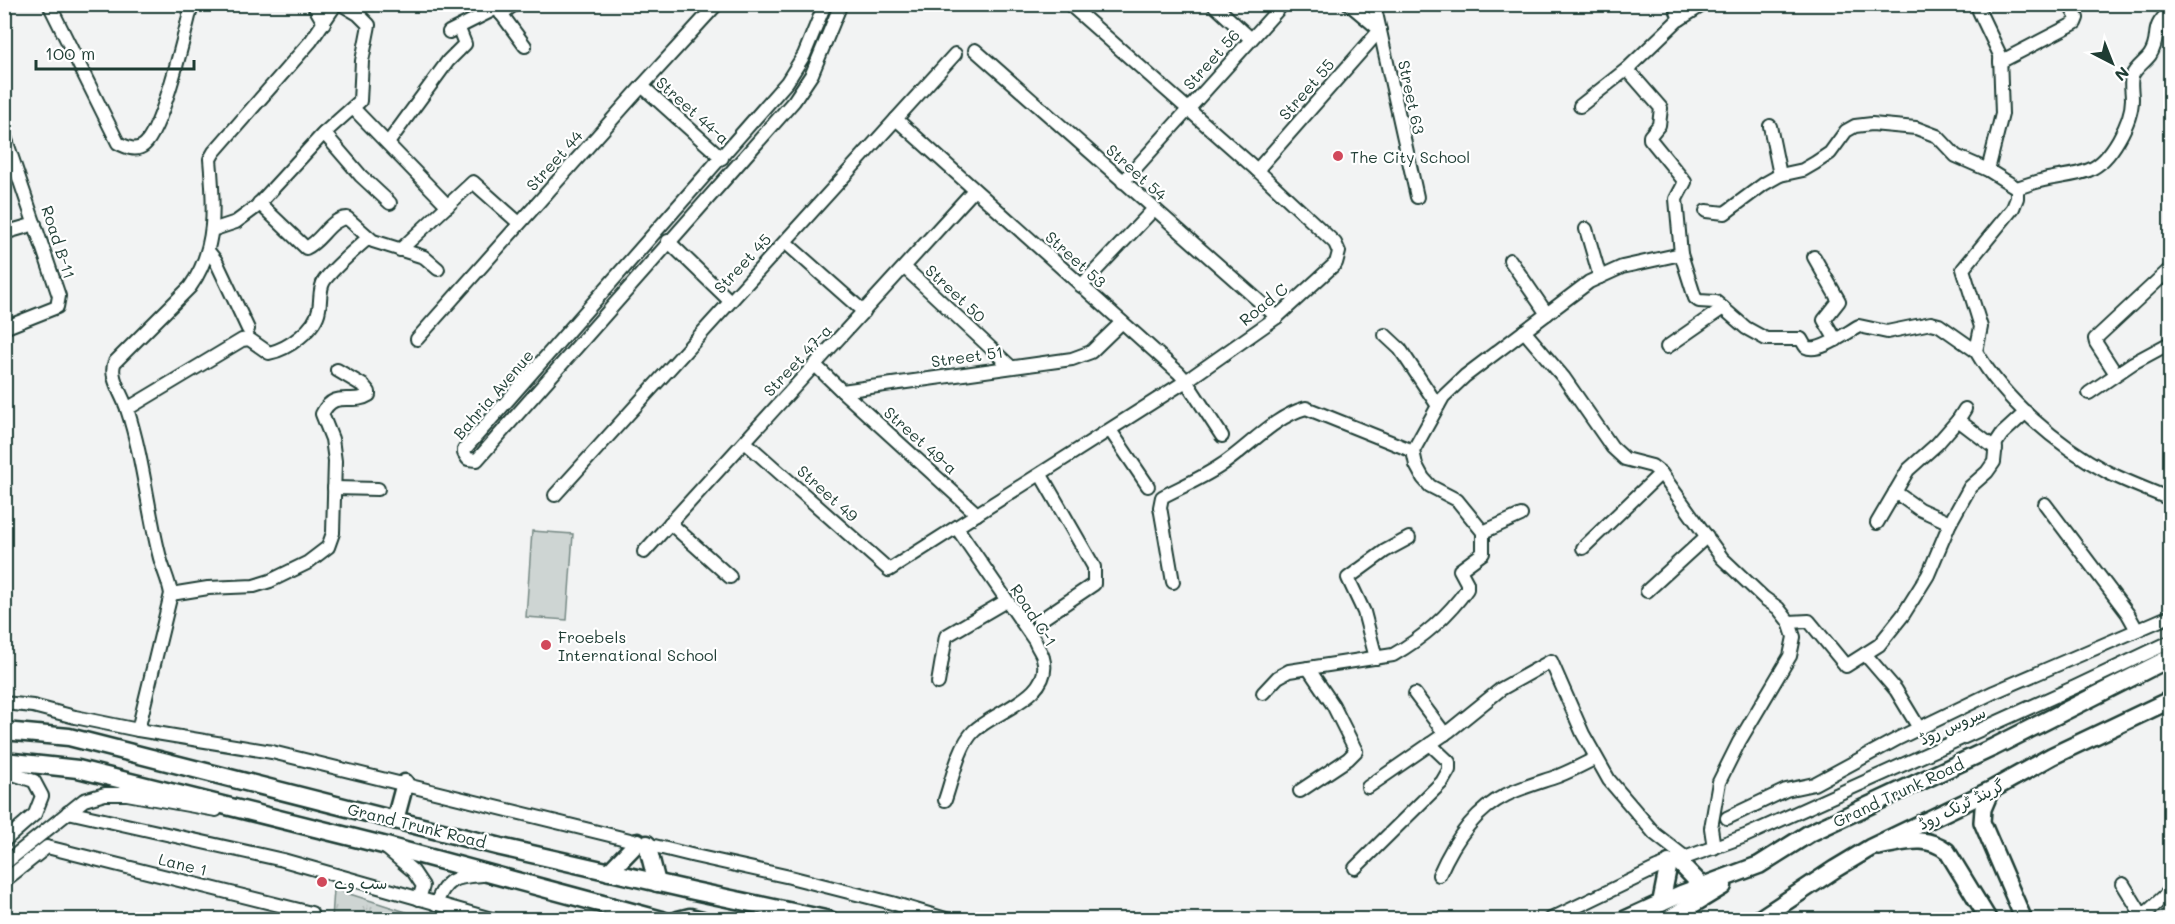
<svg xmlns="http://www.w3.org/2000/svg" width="2175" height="924" font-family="Mali,'Playpen Sans Arabic',sans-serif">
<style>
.grass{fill:url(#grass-tufts);stroke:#768984;stroke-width:1.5}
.pitch{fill:#ced5d3;stroke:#768984;stroke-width:1.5}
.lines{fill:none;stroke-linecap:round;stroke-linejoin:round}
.minor-casing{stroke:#1f3d34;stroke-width:16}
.major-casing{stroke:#1f3d34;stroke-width:20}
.highway-casing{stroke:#1f3d34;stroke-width:21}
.minor{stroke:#fff;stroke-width:12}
.major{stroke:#fff;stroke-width:15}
.highway{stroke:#fff;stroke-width:16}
.poi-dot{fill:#d1495b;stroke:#fff;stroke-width:2}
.labels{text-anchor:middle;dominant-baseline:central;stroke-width:4.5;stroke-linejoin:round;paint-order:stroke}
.street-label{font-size:16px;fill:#1f3d34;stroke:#fff}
.poi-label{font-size:16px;fill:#1f3d34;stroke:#fff;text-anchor:start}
</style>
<defs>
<pattern id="grass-tufts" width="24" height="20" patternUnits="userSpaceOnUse" patternTransform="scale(1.5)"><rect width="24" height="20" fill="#ced5d3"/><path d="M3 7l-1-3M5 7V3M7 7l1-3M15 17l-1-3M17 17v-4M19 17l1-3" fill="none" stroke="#b0b8b6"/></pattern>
</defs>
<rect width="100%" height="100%" fill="#f2f3f3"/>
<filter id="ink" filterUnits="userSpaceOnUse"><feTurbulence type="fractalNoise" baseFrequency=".0167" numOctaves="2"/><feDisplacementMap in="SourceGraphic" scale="12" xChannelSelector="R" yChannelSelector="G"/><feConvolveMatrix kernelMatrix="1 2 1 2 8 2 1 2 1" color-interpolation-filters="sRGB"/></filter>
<g filter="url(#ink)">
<path class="grass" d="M334,889L428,919H332Z"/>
<path class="pitch" d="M532,531L573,534L567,620L526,617Z"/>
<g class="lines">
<g class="minor-casing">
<g id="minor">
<path d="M49,4L118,143C126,147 136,152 144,145C163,129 185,32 192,4"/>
<path d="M313,4L324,23"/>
<path d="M825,4L804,55L787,82L464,450V453L468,459L477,460L794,101L812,74L841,4"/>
<path d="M1213,4L1251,39"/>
<path d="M1374,4L1417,197"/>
<path d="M1674,4L1680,19"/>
<path d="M1981,4L1979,11L2000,55L2002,114L1988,170"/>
<path d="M501,14L515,4"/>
<path d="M449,32L497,8L525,46"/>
<path d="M975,50L1277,317"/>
<path d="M2000,62L2075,23L2077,18L2069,4"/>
<path d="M1627,69L1661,108L1659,125L1650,136V139L1685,182L1676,199L1681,254L1695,298L1699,301L1716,302L1746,328L1766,339H1801C1803,342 1804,345 1806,347C1819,354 1849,331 1859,326L1887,332L1931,323L1939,325L1976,351"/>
<path d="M642,86L722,158"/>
<path d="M1580,106L1627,69L1677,21L1704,4"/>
<path d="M353,108L448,206"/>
<path d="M896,119L1179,373L1186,381L1222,436"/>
<path d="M1770,126L1780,175"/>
<path d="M324,133L361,176L390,203"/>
<path d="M4,134L59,296L57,307L4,328"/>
<path d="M388,143L448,61L465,44L459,29"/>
<path d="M1257,170L1380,30L1349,4"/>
<path d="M1123,182L1283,4"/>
<path d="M2017,188V198L2013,208L1963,269L1981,327L1976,351C2004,400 2057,445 2107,472C2127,482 2149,490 2170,499"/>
<path d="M259,203L306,248C322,241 329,219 347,218L373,241L424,257L438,269"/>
<path d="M1706,211L1725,213L1764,184L1780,175L1803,170L1815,163L1830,153L1846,131L1855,126L1872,124L1916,128L1937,136L1956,156L1988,170L2017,188C2026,185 2035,182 2044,180C2059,176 2074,176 2089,170C2111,161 2132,121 2132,99C2132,91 2130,84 2132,76C2136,67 2145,62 2150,55C2162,36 2148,30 2170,11"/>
<path d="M1586,229L1600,277"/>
<path d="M212,230L236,222L255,208L322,135L360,101L362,61L369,25L358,14L341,4"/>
<path d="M4,233L35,224"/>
<path d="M668,241L730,301"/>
<path d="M785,242L864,312"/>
<path d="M400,250L473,182L519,223"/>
<path d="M208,251L216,261L248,329"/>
<path d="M1814,257L1839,301L1824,320L1836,340"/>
<path d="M1510,260L1547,314"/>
<path d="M905,268L1010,366"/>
<path d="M1081,286L1154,209"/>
<path d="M1524,331L1564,378L1612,447L1625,459L1652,466L1661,473L1722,558L1764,598L1778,608L1789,622L1794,637L1790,656L1739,742L1719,782L1711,828L1714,848"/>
<path d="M1385,335L1400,349L1438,406"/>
<path d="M417,339L642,86L717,4"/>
<path d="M1667,347L1723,308"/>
<path d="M815,365L842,391L1072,359L1091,352L1122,322"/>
<path d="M2116,374L2096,343L2095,339L2170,269"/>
<path d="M842,391L977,514"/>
<path d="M2089,393L2133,363L2170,343"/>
<path d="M127,409L242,340L249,339L269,353C288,349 316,329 319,309C321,300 319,289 324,281C333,268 356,249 368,238"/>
<path d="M1958,420L1996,449"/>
<path d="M1110,430L1148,486"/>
<path d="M745,442L889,570L1186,381L1277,317L1336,263L1339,252L1335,243L1257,170L1069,4"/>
<path d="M334,488L378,489"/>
<path d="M1895,492L1919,509L1950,523"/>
<path d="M555,495L955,54"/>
<path d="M2045,504L2128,614L2137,630"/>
<path d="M670,523L730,577"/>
<path d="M1877,523L1908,470L1937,444L1958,420L1965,409"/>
<path d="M1483,532L1521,515"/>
<path d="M1583,548L1661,473"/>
<path d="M644,552L974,190"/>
<path d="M1173,582L1160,507L1162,497C1181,487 1202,478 1220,466C1248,448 1273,417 1306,408L1413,451"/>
<path d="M1647,591L1707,536"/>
<path d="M171,594L208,588L254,586L270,581L307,563L328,547L333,533L335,461L332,439L322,414C335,388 352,406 369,395V392L364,386L337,370"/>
<path d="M1039,621L1094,584V567L1041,475"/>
<path d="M1789,622L1809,621L1846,666L1879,645L1903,615L1928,575L1950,523L1970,487L1987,472L1994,462L1996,443L2002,434L2026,412"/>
<path d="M1865,654L1896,690L1919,728"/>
<path d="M1376,658L1364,612L1348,578L1385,551L1409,538"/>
<path d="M938,683L946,636L1006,601"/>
<path d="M1263,693L1278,677L1289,671L1393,655C1421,639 1448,616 1467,589V583L1460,570L1483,553V532L1457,500L1430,486L1423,478L1416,465L1413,451L1443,397L1465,376L1589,282L1622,267L1681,254"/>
<path d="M1415,694L1445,734"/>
<path d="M4,703L33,706L75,717L138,730L272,752L695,856L790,877L892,903L949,920"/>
<path d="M138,730L171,594C169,580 162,568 159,554C147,506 143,457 127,409C123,396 108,375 115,362L190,287C218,248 214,204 210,159L214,152L311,41L336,4"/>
<path d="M4,771L34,781L42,796L35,814L4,841"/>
<path d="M1368,787L1449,731L1501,689L1551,661L1583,734L1609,780L1655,834L1686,858"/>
<path d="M1300,791L1348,759L1356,751L1333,705L1308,668"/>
<path d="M945,800C952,780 959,745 974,731C995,711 1054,696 1043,658C1042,653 1037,647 1035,641L957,528"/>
<path d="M68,812L283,860L495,920"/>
<path d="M1727,818L1786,790L1814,784L1899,738L1994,692L2170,616"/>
<path d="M386,848L413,871L423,886L419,899"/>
<path d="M4,864L84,800L105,794H127L216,810"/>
<path d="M1355,868L1442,782L1449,770V762L1430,744"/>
<path d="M1439,875C1453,843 1473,811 1506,795C1522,787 1541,782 1558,776C1571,771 1584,764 1596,758"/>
<path d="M4,881L47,847L311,913V920"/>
<path d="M2123,884L2145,920"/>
<path d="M436,904C446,877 456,877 482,875"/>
<path d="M2143,916L2170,891"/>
<path d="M1549,920L1657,868L1745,836L2075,687L2170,642"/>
</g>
</g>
<g class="major-casing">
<g id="major">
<path d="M1991,790L1983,809L1982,822L2024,920"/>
<path d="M1878,847C1904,843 1925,834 1947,851L1989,920"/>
</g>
</g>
<g class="highway-casing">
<g id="highway">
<path d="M4,731L69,737L501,847L694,891L830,920"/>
<path d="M4,761L78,769L383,845L662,920"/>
<path d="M395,820L405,783"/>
<path d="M647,844L657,883"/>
<path d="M1678,861L1702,886"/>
<path d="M609,872L638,842"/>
<path d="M1661,903L1669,863"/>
<path d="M678,920L690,917L702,920"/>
<path d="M1624,920L1681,894L1759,865L1810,833L1994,747L2170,658"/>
<path d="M1667,920L1723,886"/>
<path d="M1758,920L1835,869L1870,848L1991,790L2052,756L2170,700"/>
</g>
</g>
<use href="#minor" class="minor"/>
<use href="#major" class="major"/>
<use href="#highway" class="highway"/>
</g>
</g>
<g class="poi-dot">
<circle cx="1338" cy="156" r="6"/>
<circle cx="546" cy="645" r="6"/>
<circle cx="322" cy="882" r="6"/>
</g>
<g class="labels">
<g class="street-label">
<text transform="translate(1211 59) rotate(-48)">Street 56</text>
<text transform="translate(1306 89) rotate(-49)">Street 55</text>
<text transform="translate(1412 97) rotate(78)">Street 63</text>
<text transform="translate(693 110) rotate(42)">Street 44-a</text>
<text transform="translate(554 160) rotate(-48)">Street 44</text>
<text transform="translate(1137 172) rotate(42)">Street 54</text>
<text transform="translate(59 242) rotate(72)">Road B-11</text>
<text transform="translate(1076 259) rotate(42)">Street 53</text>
<text transform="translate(742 263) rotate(-47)">Street 45</text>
<text transform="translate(956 293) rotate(43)">Street 50</text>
<text transform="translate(1263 304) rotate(-39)">Road C</text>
<text transform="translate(967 356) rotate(-8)">Street 51</text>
<text transform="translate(797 360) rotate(-47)">Street 47-a</text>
<text transform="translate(493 394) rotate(-49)">Bahria Avenue</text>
<text transform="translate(921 440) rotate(42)">Street 49-a</text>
<text transform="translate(828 493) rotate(42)">Street 49</text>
<text transform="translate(1034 615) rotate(57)">Road C-1</text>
<text transform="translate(1952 725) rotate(-24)">سروس روڈ</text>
<text transform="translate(1898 792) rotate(-25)">Grand Trunk Road</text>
<text transform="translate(1961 804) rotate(-26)">گرینڈ ٹرنک روڈ</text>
<text transform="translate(417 825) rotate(14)">Grand Trunk Road</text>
<text transform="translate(183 864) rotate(14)">Lane 1</text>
</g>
<g class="poi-label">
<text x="1350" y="156">The City School</text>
<text x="558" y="636">Froebels<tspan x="558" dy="18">International School</tspan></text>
<text x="334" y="882">سب وے</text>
</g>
</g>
<rect width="2175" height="924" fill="none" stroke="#fff" stroke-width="24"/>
<rect x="12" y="12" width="2151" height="900" fill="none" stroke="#1f3d34" stroke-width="2" filter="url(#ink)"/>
<g transform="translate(2112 63) rotate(138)" stroke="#ffffff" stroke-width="4.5" paint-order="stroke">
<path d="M0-4.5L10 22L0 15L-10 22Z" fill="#1f3d34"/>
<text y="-9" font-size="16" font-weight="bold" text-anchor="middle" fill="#1f3d34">N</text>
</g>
<path d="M36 60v9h158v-9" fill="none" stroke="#1f3d34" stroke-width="3"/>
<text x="45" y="60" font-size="18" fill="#1f3d34" stroke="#ffffff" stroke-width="4.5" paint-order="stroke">100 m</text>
</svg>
